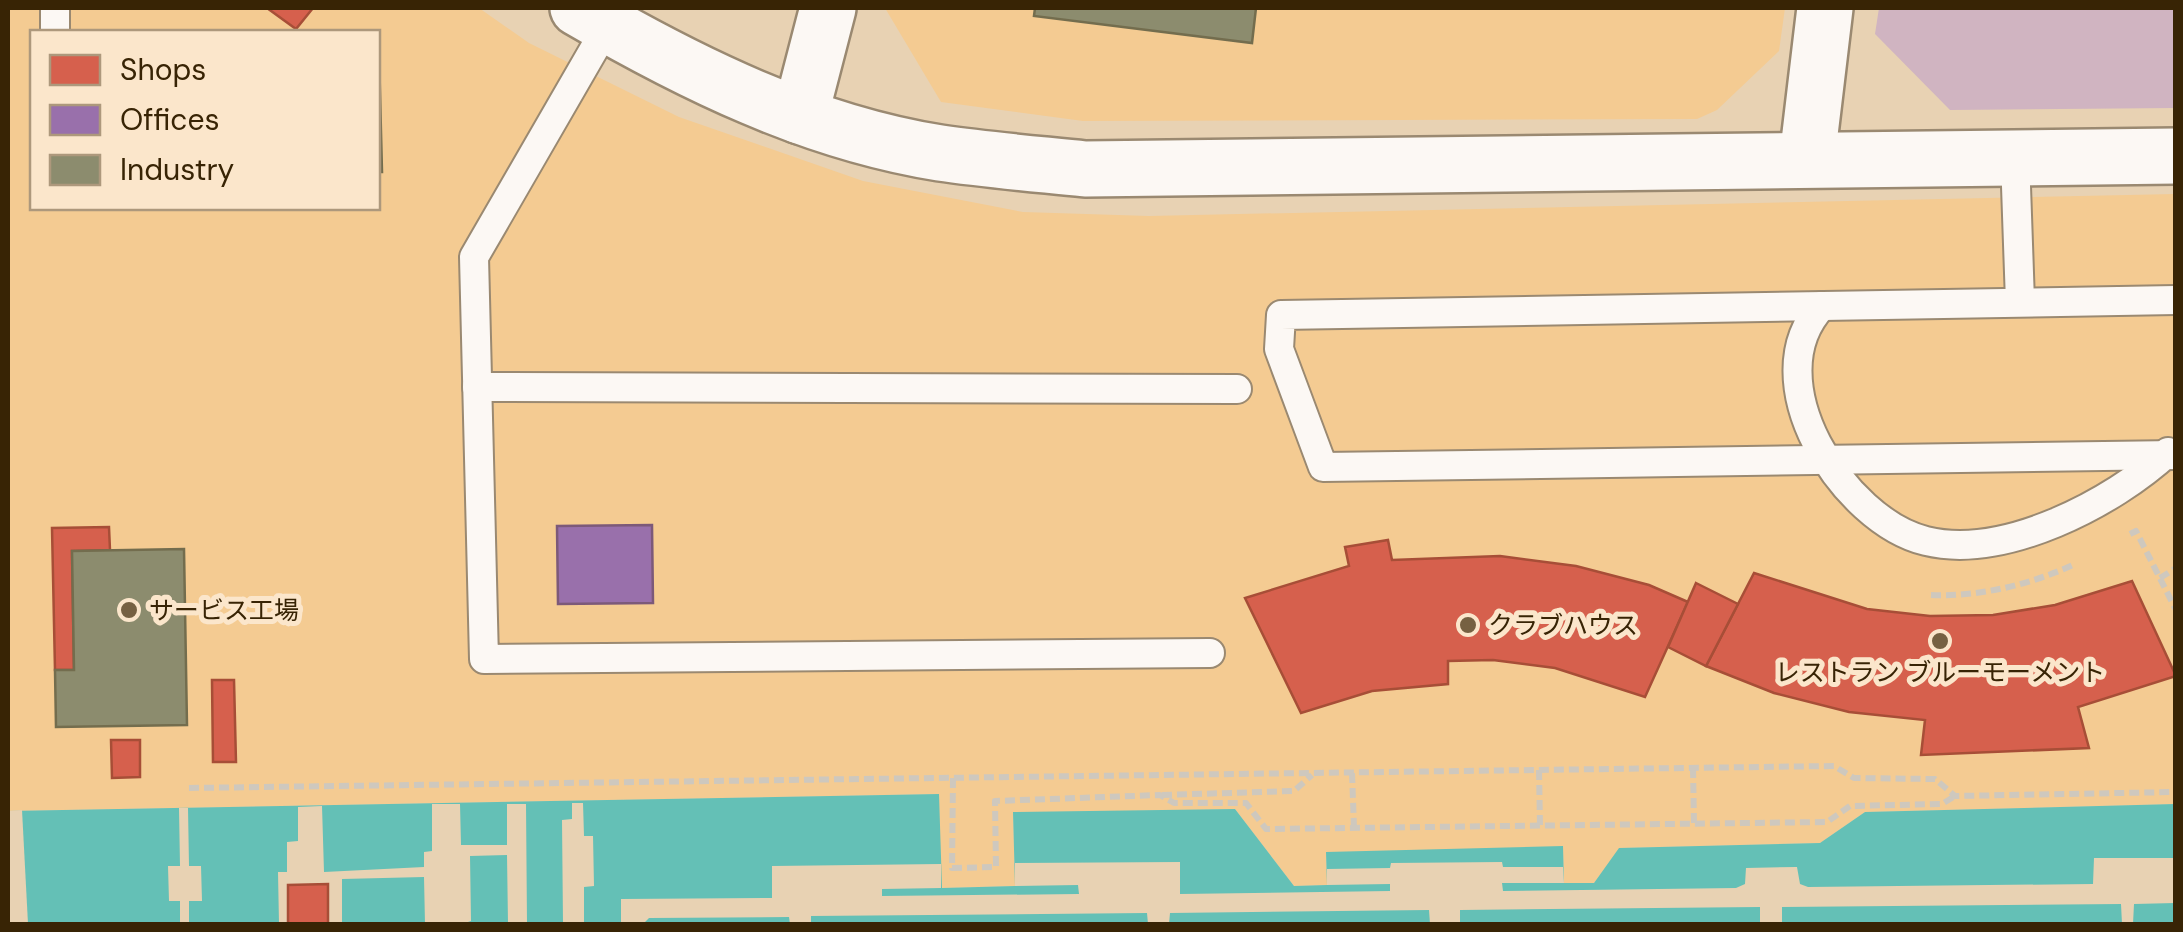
<svg xmlns="http://www.w3.org/2000/svg" width="2183" height="932" font-family="'DM Sans','Noto Sans JP',sans-serif">
<style>
.built{fill:#f4cb92;fill-rule:evenodd}
.green{fill:#d0b4c1}
.water{fill:#64c0b6}
.pier{fill:#e8d2b3}
.shops{fill:#d6604d;stroke:#a74e37;stroke-width:2.5}
.offices{fill:#9970ab;stroke:#7c5979;stroke-width:2.5}
.industry{fill:#8c8c6e;stroke:#736d4e;stroke-width:2.5}
.lines{fill:none;stroke-linecap:round;stroke-linejoin:round}
.service-casing{stroke:#9a8971;stroke-width:32}
.tertiary-casing{stroke:#9a8971;stroke-width:60}
.path{stroke:#cec8be;stroke-width:6;stroke-dasharray:10 5;stroke-linecap:butt}
.service{stroke:#fcf8f4;stroke-width:28}
.tertiary{stroke:#fcf8f4;stroke-width:55}
.poi-dot{fill:#766142;stroke:#fbe6cb;stroke-width:4}
.labels{text-anchor:middle;dominant-baseline:central;stroke-width:10;stroke-linejoin:round;paint-order:stroke}
.poi-label{font-size:25px;fill:#382405;stroke:#fbe6cb;text-anchor:start}
</style>
<rect width="100%" height="100%" fill="#e8d2b3"/>
<g class="built">
<path d="M8,8H479L529,43L679,117L863,181L1023,212L1149,216L2175,194V804L1865,812L1820,843L1620,848L1594,883H1564L1563,847L1326,853L1327,885L1294,886L1235,809L1013,813L1015,886L941,888L938,794L8,811ZM32,32H378V208H32Z"/>
<path d="M885,8H1785L1779,51L1717,110L1697,119L1083,121L941,102Z"/>
</g>
<path class="green" d="M1879,8H2175V108L1950,110L1875,34Z"/>
<path class="water" d="M939,794L942,888L1015,886L1013,812L1235,809L1294,886L1327,885L1326,852L1563,846L1564,883H1594L1619,848L1820,843L1865,812L2175,804V924H8V811Z"/>
<g class="pier">
<path d="M572,803H583L584,836H593L594,886L584,887V924H563L562,820L572,819Z"/>
<path d="M432,804H460L461,845H507V804H526L527,924H508L507,855L470,856L471,921L462,924H425L424,877L342,879V924H279L278,872H287V842L298,841V807L322,806L324,872L424,867V852L432,851Z"/>
<path d="M179,808H188L189,866H201L202,901H189V924H180V901H169L168,866H180Z"/>
<path d="M22,810L28,924H8L9,811Z"/>
<path d="M2094,858H2175V903L2134,904L2133,924H2122L2121,904L1782,907V924H1760V907L1460,910V924H1430L1429,910L1170,913L1169,924H1148L1147,913L811,916V924H790L789,917L649,918L643,924H621V899L772,898V866L941,864V888L882,889V896L1079,894L1078,885L1015,886V863L1180,862V894L1390,891V884L1327,885V869L1390,868L1391,863L1502,862L1503,867H1563L1564,883H1502L1503,891L1736,888L1745,884L1746,868L1797,867L1800,884L1808,887L2093,884Z"/>
</g>
<g class="shops">
<path d="M267,8H313L296,29Z"/>
<path d="M109,527L110,550L72,551L74,670H55L52,528Z"/>
<path d="M1388,540L1392,560L1500,556L1576,566L1649,585L1688,602L1645,697L1555,668L1493,660L1448,661V684L1372,691L1301,713L1245,598L1349,566L1345,547Z"/>
<path d="M1754,573L1867,609L1930,616L1993,615L2055,605L2132,581L2176,676L2078,707L2089,748L1921,755L1925,720L1849,712L1774,693L1706,666Z"/>
<path d="M1696,583L1738,604L1706,666L1668,647Z"/>
<path d="M212,680H234L236,762H213Z"/>
<path d="M111,740H140V777L112,778Z"/>
<path d="M328,884V924H288V885Z"/>
</g>
<path class="offices" d="M652,525L653,603L558,604L557,526Z"/>
<g class="industry">
<path d="M1035,8H1256L1252,43L1034,16Z"/>
<path d="M378,53H379L382,172H378Z"/>
<path d="M184,549L187,725L56,727L55,670H74L72,551Z"/>
</g>
<g class="lines">
<g class="service-casing">
<g id="service">
<path d="M55,8V32"/>
<path d="M608,25L474,257L484,659L1210,653"/>
<path d="M2015,157L2020,302"/>
<path d="M2176,300L1281,315L1279,349L1323,467L2176,455"/>
<path d="M1822,306C1753,379 1843,521 1926,541C2004,560 2113,503 2168,452"/>
<path d="M477,387L1237,389"/>
</g>
</g>
<g class="tertiary-casing">
<g id="tertiary">
<path d="M578,8C690,73 809,132 940,153C988,160 1037,164 1085,169L2176,156"/>
<path d="M800,116L828,8"/>
<path d="M1807,159L1825,8"/>
</g>
</g>
<g class="path">
<path d="M2130,534L2136,531L2176,610"/>
<path d="M2160,578L2176,568"/>
<path d="M1931,595C1980,597 2032,584 2075,564"/>
<path d="M1693,768L1694,824"/>
<path d="M1539,770L1540,826"/>
<path d="M1352,773L1354,828"/>
<path d="M953,778L952,868L996,867L995,801L1160,795L1174,803H1246L1266,829L1827,822L1850,806L1942,804L1955,796"/>
<path d="M189,788L1834,766L1854,778L1935,779L1955,796L2176,792"/>
<path d="M1162,795L1294,791L1312,775"/>
</g>
<use href="#service" class="service"/>
<use href="#tertiary" class="tertiary"/>
</g>
<g class="poi-dot">
<circle cx="129" cy="610" r="10"/>
<circle cx="1468" cy="625" r="10"/>
<circle cx="1940" cy="641" r="10"/>
</g>
<g class="labels">
<g class="poi-label">
<text x="149" y="610">サービス工場</text>
<text x="1488" y="625">クラブハウス</text>
<text x="1940" y="672" text-anchor="middle">レストラン ブルーモーメント</text>
</g>
</g>
<rect width="2183" height="932" fill="none" stroke="#382405" stroke-width="20"/>
<rect x="30" y="30" width="350" height="180" fill="#fbe6cb" stroke="#ad987c" stroke-width="2.5"/>
<rect x="50" y="55" width="50" height="30" fill="#d6604d" stroke="#ad987c" stroke-width="2.5"/>
<text x="120" y="80" font-size="30" fill="#382405">Shops</text>
<rect x="50" y="105" width="50" height="30" fill="#9970ab" stroke="#ad987c" stroke-width="2.5"/>
<text x="120" y="130" font-size="30" fill="#382405">Offices</text>
<rect x="50" y="155" width="50" height="30" fill="#8c8c6e" stroke="#ad987c" stroke-width="2.5"/>
<text x="120" y="180" font-size="30" fill="#382405">Industry</text>
</svg>
